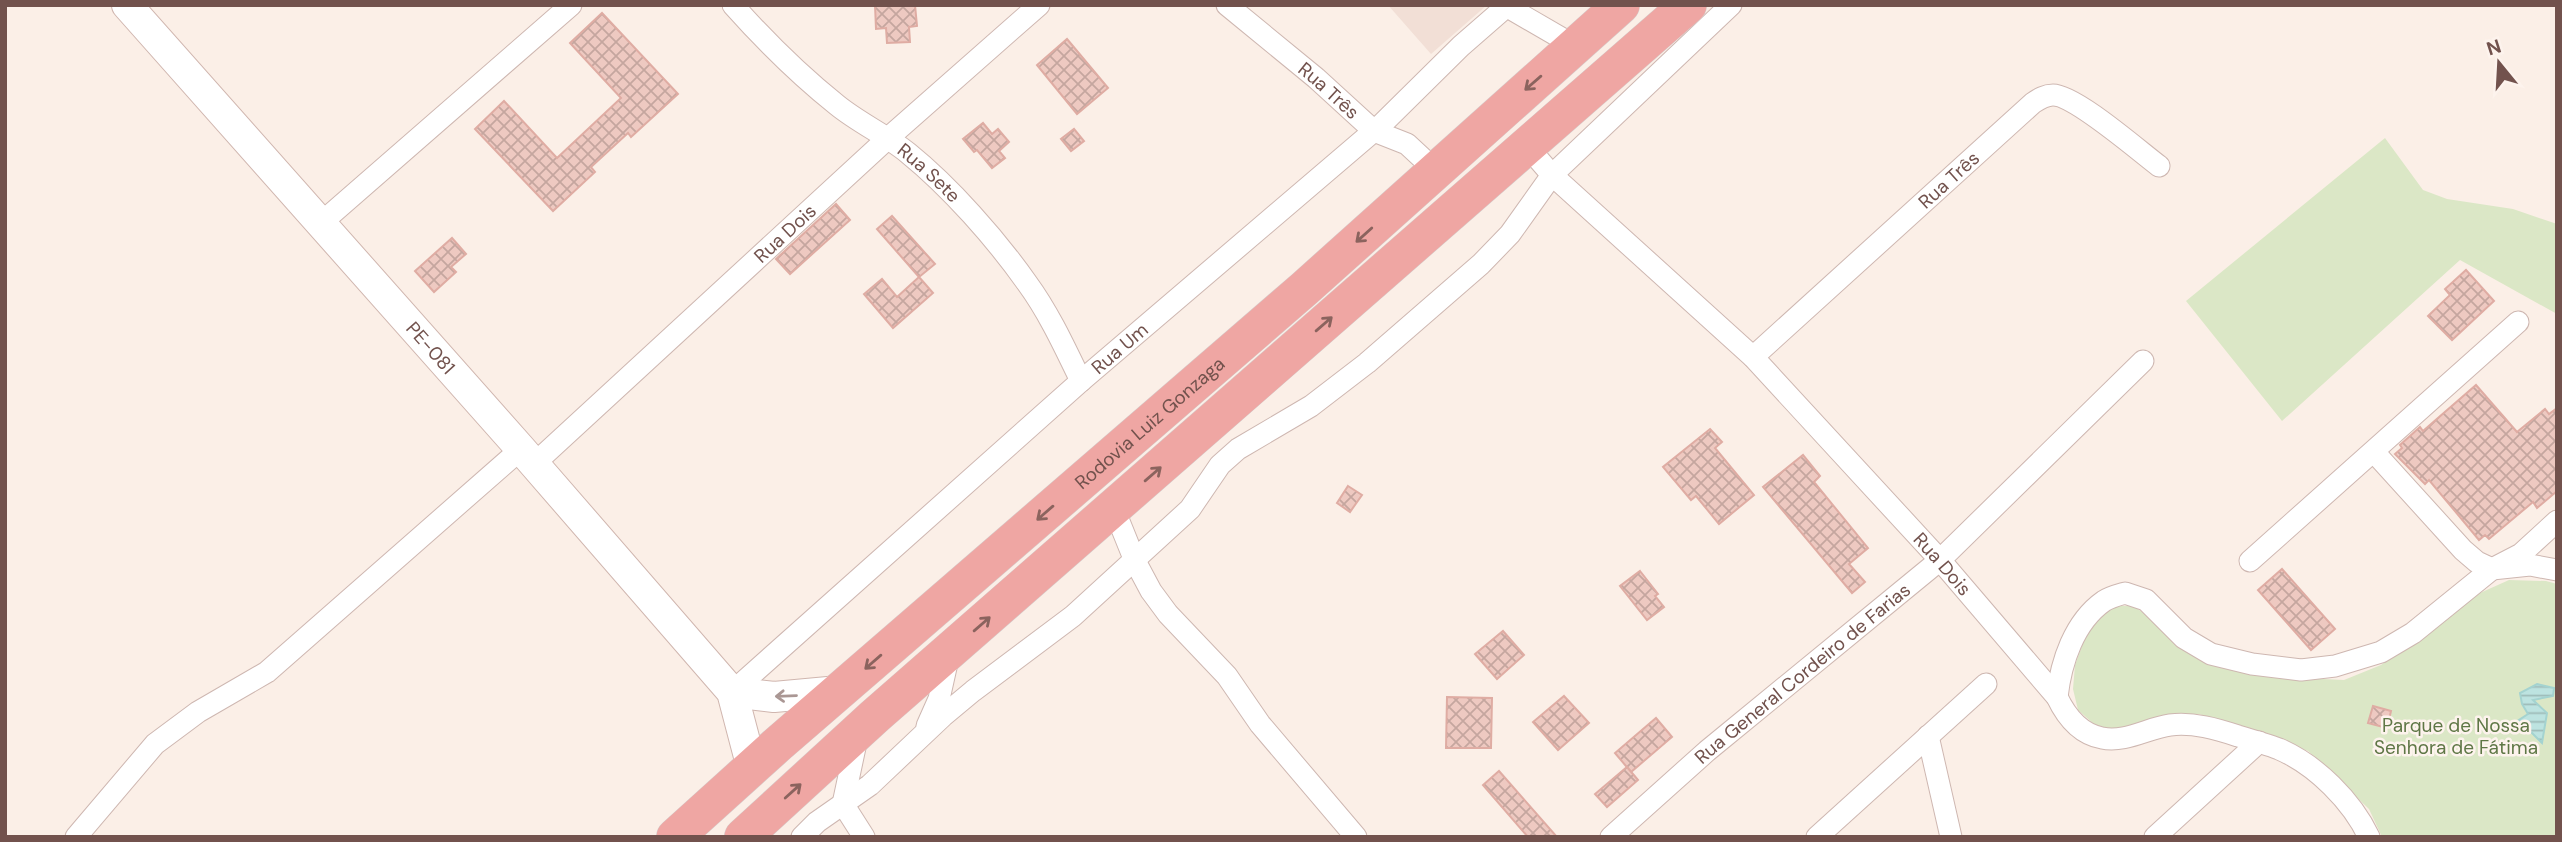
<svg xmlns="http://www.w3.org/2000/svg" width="2562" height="842" font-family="'DM Sans',sans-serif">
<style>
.residential{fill:#f2dfd6}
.green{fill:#dbe7c6}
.water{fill:url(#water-rules);stroke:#a4d3d0;stroke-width:2}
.building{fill:url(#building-cross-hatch);stroke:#dfaca3;stroke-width:2}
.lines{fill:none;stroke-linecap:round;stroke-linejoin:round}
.street-casing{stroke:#ceb7b1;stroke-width:23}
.secondary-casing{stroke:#d0b6af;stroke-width:32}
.highway-casing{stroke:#d5cbca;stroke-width:38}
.street{stroke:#fff;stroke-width:21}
.secondary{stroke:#fff;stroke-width:30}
.highway{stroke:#efa6a3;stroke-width:37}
.oneway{stroke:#8b635e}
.oneway2{stroke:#aa9794}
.labels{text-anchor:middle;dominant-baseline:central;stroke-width:5;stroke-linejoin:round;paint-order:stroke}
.street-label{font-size:19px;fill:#72524d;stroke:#fdf3ed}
.park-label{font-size:19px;fill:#5f7746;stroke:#fdf3ed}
</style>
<defs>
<pattern id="water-rules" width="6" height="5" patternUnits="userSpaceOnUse" patternTransform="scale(1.75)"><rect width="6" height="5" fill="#bde3e0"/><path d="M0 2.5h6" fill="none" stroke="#9ebbb8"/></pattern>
<pattern id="building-cross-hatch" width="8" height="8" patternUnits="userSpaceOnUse" patternTransform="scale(1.75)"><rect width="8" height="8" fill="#eec9c1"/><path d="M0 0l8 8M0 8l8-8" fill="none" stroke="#c5a69f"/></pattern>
</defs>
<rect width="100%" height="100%" fill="#fbefe7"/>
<path class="residential" d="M1388,5H1487L1431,54Z"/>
<g class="green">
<path d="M2385,138L2423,190L2447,199L2513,209L2557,224V314L2460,260L2282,421L2186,301Z"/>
<path d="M2509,580L2546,581L2557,584V837H2382L2369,809L2308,751L2199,714L2164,717L2114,732L2096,726L2078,710L2073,689L2075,665L2086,635L2098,617L2112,606H2134L2211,664L2261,676L2344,680L2381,665L2480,593Z"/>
</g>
<path class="water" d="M2537,684L2554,688L2553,696L2533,700L2547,713L2542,743L2519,720L2528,714L2522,704L2520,693Z"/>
<g class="building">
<path d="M875,5H915L917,26L909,27L910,42L887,43L886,28L876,29Z"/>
<path d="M602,13L678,94L631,137L628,133L591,167L595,172L553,211L475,129L504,101L557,158L621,98L570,43Z"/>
<path d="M1067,39L1108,88L1077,114L1037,65Z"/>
<path d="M983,123L992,134L998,129L1009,142L999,151L1005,158L992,168L977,150L974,152L963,139Z"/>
<path d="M1074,129L1084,141L1071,151L1061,139Z"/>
<path d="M836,204L850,220L790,274L776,259Z"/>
<path d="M892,216L935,264L919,277L933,293L893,328L864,294L882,279L897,297L919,277L877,229Z"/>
<path d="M452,238L466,254L451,267L456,272L434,292L415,271Z"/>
<path d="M2466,270L2494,301L2452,340L2428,316L2450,295L2445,289Z"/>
<path d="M2476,385L2517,432L2545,409L2549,414L2557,408V491L2537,508L2533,502L2489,539L2485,535L2479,540L2429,480L2425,484L2395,454L2402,448L2400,445L2420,427L2423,431Z"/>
<path d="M1710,429L1722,442L1715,448L1754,495L1719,524L1696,496L1691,500L1663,467Z"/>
<path d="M1803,455L1820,476L1814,482L1868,548L1849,564L1865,582L1852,593L1763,487Z"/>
<path d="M1348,486L1362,495L1350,512L1337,503Z"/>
<path d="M2282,569L2335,629L2311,650L2258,590Z"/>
<path d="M1640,571L1658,594L1655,596L1664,607L1647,620L1620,586Z"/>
<path d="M1503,631L1524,655L1497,679L1475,654Z"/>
<path d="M1564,696L1589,723L1558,750L1533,722Z"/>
<path d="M1447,697L1492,698L1491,748H1446Z"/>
<path d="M2373,706L2391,711L2387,728L2368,723Z"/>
<path d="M1656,718L1672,737L1631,772L1615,753Z"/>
<path d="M1627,767L1638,780L1607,807L1595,794Z"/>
<path d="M1499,771L1557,837H1528L1483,785Z"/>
</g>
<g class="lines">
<g class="street-casing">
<g id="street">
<path id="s1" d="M733,5C766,42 798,74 837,105C859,123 886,135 908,153C950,187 996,239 1027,283C1049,313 1065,348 1081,381"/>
<path id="s2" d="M1227,5L1316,78L1374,131L1407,144L1435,170"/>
<path d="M1506,6L1575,46"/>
<path id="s3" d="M1527,146L1552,175L1753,357L1940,560L2057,697C2066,716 2080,734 2102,738C2125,743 2148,728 2170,725C2193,722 2217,729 2238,736C2252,740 2266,744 2279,749C2316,765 2352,801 2369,837"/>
<path d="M321,223L571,5"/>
<path id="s4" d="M1753,357L2033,103C2039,99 2045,95 2053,95C2075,95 2139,151 2159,166"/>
<path d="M2374,452L2463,550L2477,562L2492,569L2530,565L2557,570"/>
<path id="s5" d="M534,464L887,139L1039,5"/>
<path d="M1114,509L1135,561L1151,591L1168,614L1227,676L1260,724L1356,837"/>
<path d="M2250,561L2518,322"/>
<path id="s6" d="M732,692L1081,381L1382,124L1461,46L1508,5"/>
<path d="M2057,697C2061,662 2074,622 2104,601C2110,597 2118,595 2125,593L2146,600L2184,638L2211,654L2252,664L2301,670L2335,666L2381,652L2413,633L2492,569L2521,554L2557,521"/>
<path d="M927,726L939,699L949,654"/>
<path d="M1928,736L1951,837"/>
<path d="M857,738L843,804L864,837"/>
<path d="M76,837L155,744L198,712L267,672L521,449"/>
<path d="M802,837L817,822L870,785L943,716L973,691L1073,616L1190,509L1220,465L1238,449L1311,406L1367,363L1481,264L1510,234L1552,175L1731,5"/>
<path id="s7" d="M1611,837L1707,751L1940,560L2143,361"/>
<path d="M1817,837L1986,684"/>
<path d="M2155,837L2259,742"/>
</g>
</g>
<g class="secondary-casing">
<g id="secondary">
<path id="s8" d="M127,5L521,449L732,692L752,768"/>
<path d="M732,692L774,697L839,691"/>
</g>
</g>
<g class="highway-casing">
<g id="highway">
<path id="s9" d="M675,837L778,744L1304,289L1621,5"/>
<path d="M743,837L875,716L1688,5"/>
</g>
</g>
<use href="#street" class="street"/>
<use href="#secondary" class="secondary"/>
<use href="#highway" class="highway"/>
</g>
<defs><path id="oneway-shaft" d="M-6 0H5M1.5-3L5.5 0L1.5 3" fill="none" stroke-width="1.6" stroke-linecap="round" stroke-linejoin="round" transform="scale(1.75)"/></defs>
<g class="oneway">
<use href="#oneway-shaft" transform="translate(1533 83) rotate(139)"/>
<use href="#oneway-shaft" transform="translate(1364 235) rotate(138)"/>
<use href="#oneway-shaft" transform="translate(1324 324) rotate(-41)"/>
<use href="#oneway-shaft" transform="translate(1153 474) rotate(-41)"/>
<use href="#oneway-shaft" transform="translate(1045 513) rotate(139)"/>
<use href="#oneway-shaft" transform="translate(982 624) rotate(-41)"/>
<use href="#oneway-shaft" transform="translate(873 662) rotate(139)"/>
<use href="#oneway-shaft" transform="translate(793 791) rotate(-42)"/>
</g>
<use class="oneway2" href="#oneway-shaft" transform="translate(786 696) rotate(178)"/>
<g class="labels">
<g class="street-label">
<text stroke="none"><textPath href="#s2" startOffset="133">Rua Três</textPath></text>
<text stroke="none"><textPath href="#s1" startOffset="259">Rua Sete</textPath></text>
<text stroke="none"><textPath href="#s4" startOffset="264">Rua Três</textPath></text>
<text stroke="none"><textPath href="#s5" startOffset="341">Rua Dois</textPath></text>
<text stroke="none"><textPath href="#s8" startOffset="458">PE-081</textPath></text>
<text stroke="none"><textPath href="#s6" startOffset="518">Rua Um</textPath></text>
<text stroke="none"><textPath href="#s9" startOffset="630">Rodovia Luiz Gonzaga</textPath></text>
<text stroke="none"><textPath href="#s3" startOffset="590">Rua Dois</textPath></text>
<text stroke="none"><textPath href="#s7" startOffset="252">Rua General Cordeiro de Farias</textPath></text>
</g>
<g class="park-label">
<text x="2456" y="725">Parque de Nossa<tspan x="2456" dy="22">Senhora de Fátima</tspan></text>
</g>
</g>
<rect width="2562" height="842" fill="none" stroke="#72524d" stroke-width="14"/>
<g transform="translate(2499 63) rotate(342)" stroke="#fdf3ed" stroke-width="5" paint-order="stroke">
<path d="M0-5L12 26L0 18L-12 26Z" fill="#72524d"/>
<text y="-10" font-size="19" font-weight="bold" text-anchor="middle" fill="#72524d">N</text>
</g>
</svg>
